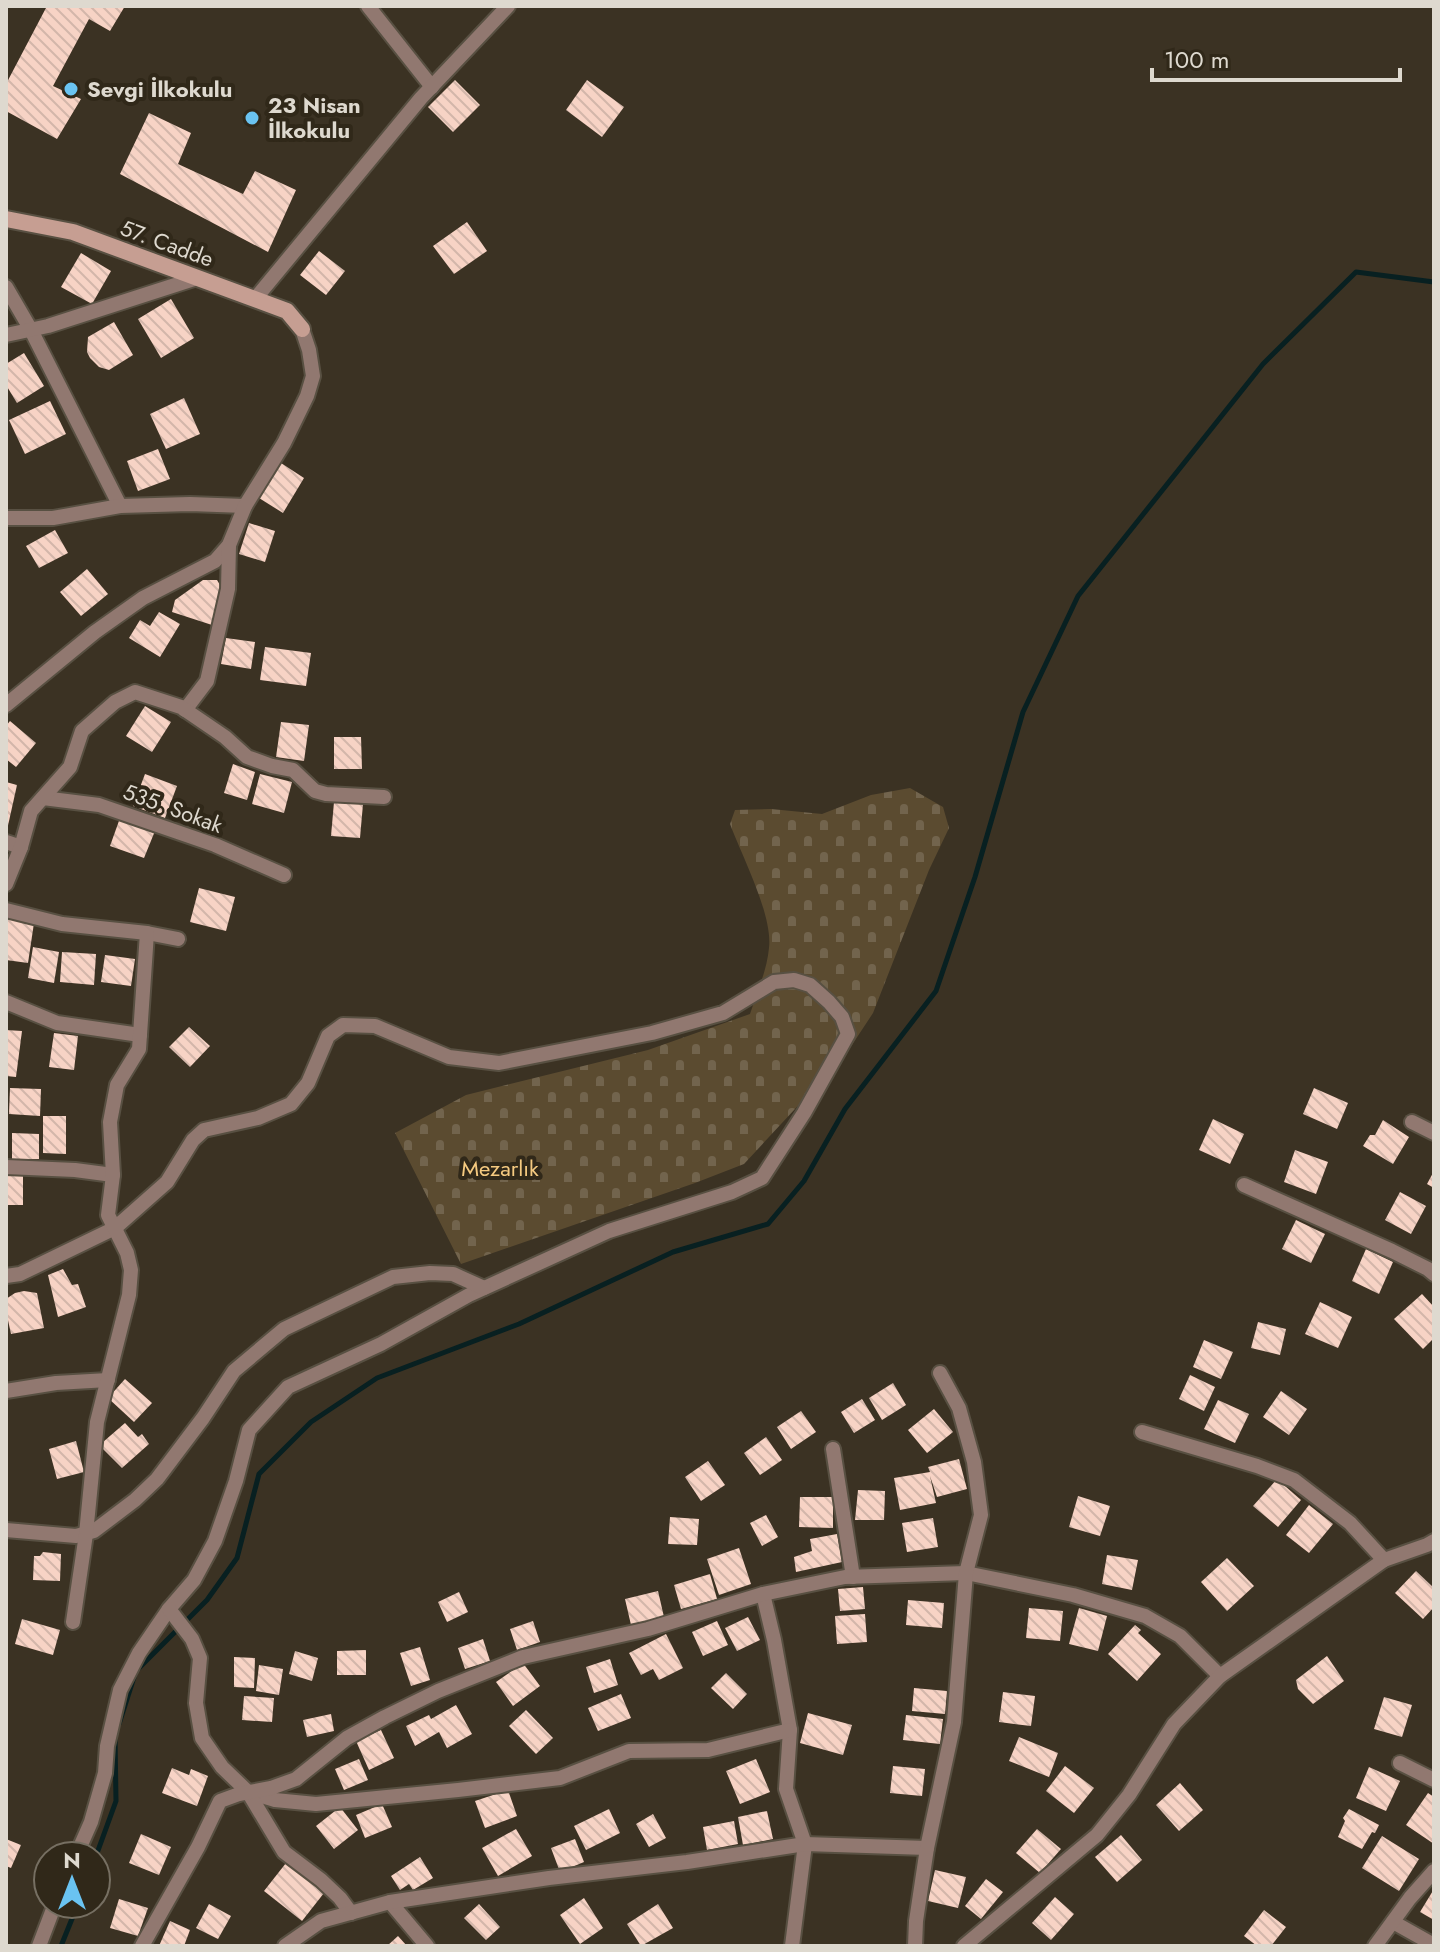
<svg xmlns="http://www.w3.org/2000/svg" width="1440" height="1952" font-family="Jost,sans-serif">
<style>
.cemetery{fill:url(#cemetery-stones)}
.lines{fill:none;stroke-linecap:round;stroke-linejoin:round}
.stream{stroke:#082021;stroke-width:5}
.building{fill:url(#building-back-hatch)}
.street-casing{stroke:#585042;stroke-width:18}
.secondary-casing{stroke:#585042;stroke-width:20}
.street{stroke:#917870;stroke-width:14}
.secondary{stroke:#c69e92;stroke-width:16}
.poi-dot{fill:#6ac3f1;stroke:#302819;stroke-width:3}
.labels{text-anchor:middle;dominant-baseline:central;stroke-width:8;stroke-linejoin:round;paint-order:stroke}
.poi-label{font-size:22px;font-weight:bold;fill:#ded9cf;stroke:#302819;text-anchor:start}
.street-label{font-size:22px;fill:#ded9cf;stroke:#302819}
.park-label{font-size:22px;fill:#f5ca80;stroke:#302819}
</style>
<defs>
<pattern id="cemetery-stones" width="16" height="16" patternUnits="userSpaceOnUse" patternTransform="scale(2)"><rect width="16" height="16" fill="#5b4b30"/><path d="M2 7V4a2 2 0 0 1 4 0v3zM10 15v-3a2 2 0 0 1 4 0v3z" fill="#72644d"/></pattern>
<pattern id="building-back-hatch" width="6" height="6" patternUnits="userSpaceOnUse" patternTransform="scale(2)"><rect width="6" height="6" fill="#f7d3c5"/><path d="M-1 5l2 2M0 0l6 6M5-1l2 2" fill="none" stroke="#d3b6aa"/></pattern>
</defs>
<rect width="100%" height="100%" fill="#3b3223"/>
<path class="cemetery" d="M910,788L943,807L949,828L929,870L873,1013L846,1054L744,1164L695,1183L461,1264L395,1133L466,1095L648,1050L750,1014C757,993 767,970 769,948C773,915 742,856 730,824L735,810L771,809L822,814L871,795Z"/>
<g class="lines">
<g class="stream">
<path d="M119,1724L136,1671L207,1600L237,1558L259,1474L311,1422L377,1378L519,1324L673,1252L768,1224L804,1181L845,1109L936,991L975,877L1023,712L1078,596L1263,364L1356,272L1434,282"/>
<path d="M96,1856L116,1801L115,1737"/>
<path d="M61,1946L78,1904"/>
</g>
</g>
<g class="building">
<path d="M47,6H125L110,31L89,19L53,86L81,99L57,139L6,111V84Z"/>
<path d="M455,80L480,105L453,132L428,107Z"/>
<path d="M587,80L624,107L602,137L566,110Z"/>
<path d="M149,113L191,133L178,164L243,194L255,171L296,190L268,252L120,174Z"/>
<path d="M467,222L487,251L454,274L433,246Z"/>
<path d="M319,251L345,271L326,295L300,275Z"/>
<path d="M81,253L111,271L92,304L61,287Z"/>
<path d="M171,299L194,338L161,358L138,319Z"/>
<path d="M114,322L133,355L109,370L99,367L90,358L87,352L88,337Z"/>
<path d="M24,353L44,386L17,403L6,385V364Z"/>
<path d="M184,398L200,434L166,449L150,414Z"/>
<path d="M50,401L66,434L25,454L9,420Z"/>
<path d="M158,449L170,479L138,491L127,461Z"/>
<path d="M281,463L304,478L283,513L259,498Z"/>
<path d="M249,523L275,531L265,562L239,554Z"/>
<path d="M55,530L68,553L39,568L26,546Z"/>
<path d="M87,569L108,594L81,616L60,592Z"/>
<path d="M203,580H217L220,585L221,590L212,625L172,612L175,600Z"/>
<path d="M159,612L180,624L160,657L129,638L140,620L150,626Z"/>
<path d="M226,638L255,642L251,669L221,664Z"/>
<path d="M265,647L311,653L306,686L260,680Z"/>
<path d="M145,706L171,722L152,752L126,736Z"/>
<path d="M10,721L36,743L16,767L6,759V726Z"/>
<path d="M281,722L309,725L304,761L276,757Z"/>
<path d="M334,737H361L362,769H334Z"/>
<path d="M233,764L255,772L247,800L224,793Z"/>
<path d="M145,774L177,786L165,818L133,806Z"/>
<path d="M260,774L292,782L284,813L252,804Z"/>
<path d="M6,782L17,785L7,830H6Z"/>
<path d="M334,802L363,804L360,838L331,836Z"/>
<path d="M120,818L155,831L144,858L110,846Z"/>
<path d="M199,888L235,897L226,931L190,922Z"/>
<path d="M7,919L34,923L28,963L6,960Z"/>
<path d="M33,947L59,952L54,983L28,978Z"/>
<path d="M62,952L96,954L94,985L60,982Z"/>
<path d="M105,955L135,959L131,986L101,982Z"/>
<path d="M189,1027L210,1046L190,1067L169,1047Z"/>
<path d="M6,1030L22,1031L16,1077L6,1076Z"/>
<path d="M54,1033L78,1036L74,1070L49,1067Z"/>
<path d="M10,1088L41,1089L40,1116L9,1114Z"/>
<path d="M1314,1088L1348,1103L1337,1129L1303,1114Z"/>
<path d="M43,1116H66V1154L43,1153Z"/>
<path d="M1213,1119L1244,1134L1230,1164L1199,1150Z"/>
<path d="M1383,1120L1409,1137L1393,1164L1363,1146L1370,1135H1375Z"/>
<path d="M12,1133L39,1134V1159H12Z"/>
<path d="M1295,1150L1328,1162L1316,1194L1284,1182Z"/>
<path d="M1434,1171V1188L1427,1184Z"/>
<rect x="6" y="1174" width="17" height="31"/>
<path d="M1400,1192L1426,1206L1411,1234L1385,1220Z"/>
<path d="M1296,1220L1325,1234L1311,1263L1282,1249Z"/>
<path d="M1366,1249L1393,1262L1379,1294L1352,1281Z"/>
<path d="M63,1269L72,1285L78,1284L86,1307L58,1317L48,1275Z"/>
<path d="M24,1291L37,1293L44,1328L11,1334L6,1311V1299L15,1293Z"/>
<path d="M1422,1294L1434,1307V1338L1423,1349L1394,1319Z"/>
<path d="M1320,1302L1352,1317L1338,1348L1305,1334Z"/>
<path d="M1258,1322L1286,1329L1280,1355L1251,1348Z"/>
<path d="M1204,1340L1233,1352L1221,1379L1193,1367Z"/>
<path d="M1190,1375L1215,1387L1204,1411L1179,1399Z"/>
<path d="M125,1379L152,1403L134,1422L108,1398Z"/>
<path d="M893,1383L906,1405L882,1420L869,1398Z"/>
<path d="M1281,1391L1307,1409L1289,1435L1263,1417Z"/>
<path d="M862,1399L875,1420L854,1433L841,1412Z"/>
<path d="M1218,1400L1249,1414L1235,1443L1204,1429Z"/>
<path d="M934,1409L953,1432L927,1453L908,1430Z"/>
<path d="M801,1411L816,1432L791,1449L777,1427Z"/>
<path d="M125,1423L138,1437L142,1434L149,1444L122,1468L102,1448L103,1442Z"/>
<path d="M766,1437L782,1460L760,1475L744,1453Z"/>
<path d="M76,1441L84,1472L57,1479L49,1449Z"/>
<path d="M959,1459L967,1489L937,1497L930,1476L936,1503L900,1510L894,1478L930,1472L928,1467Z"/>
<path d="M708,1461L725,1485L701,1501L685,1477Z"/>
<path d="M1277,1479L1301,1500L1278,1527L1253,1506Z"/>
<path d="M858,1490L885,1491L884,1520H855Z"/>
<path d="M1078,1496L1110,1506L1100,1536L1069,1527Z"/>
<path d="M800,1497H833V1528L799,1527Z"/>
<path d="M1309,1505L1333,1524L1309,1553L1286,1535Z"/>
<path d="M766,1515L778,1537L762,1546L750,1523Z"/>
<path d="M670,1517L699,1519L697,1545L668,1544Z"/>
<path d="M933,1518L938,1547L907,1552L902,1523Z"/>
<path d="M837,1534L842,1562L796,1572L794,1557L812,1551L810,1539Z"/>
<path d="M739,1548L751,1584L719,1595L707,1559Z"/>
<path d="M43,1552L61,1554L60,1581L33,1580L34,1556H40Z"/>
<path d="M1107,1555L1138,1560L1132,1590L1102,1584Z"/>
<path d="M1227,1558L1254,1586L1227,1611L1201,1582Z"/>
<path d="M1416,1571L1434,1588V1607L1423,1619L1395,1593Z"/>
<path d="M710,1574L717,1599L681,1609L674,1585Z"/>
<path d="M863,1587L865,1609L840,1611L838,1589Z"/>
<path d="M658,1591L664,1617L631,1625L625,1599Z"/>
<path d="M459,1592L468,1612L447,1622L438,1602Z"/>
<path d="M908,1600L944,1603L942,1628L906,1625Z"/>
<path d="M1029,1608L1063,1611L1060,1641L1026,1638Z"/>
<path d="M1079,1608L1107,1616L1098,1651L1069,1644Z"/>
<path d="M865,1614L867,1642L837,1644L835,1616Z"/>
<path d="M748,1617L760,1640L737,1651L725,1628Z"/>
<path d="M22,1619L60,1630L53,1655L15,1644Z"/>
<path d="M533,1621L540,1642L517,1650L510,1629Z"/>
<path d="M717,1621L728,1645L703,1656L692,1632Z"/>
<path d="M1135,1625L1141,1630L1138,1633L1161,1654L1137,1681L1108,1654Z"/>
<path d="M666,1634L683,1668L659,1680L653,1669L641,1675L629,1653Z"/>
<path d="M483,1639L490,1661L465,1669L458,1648Z"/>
<path d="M420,1647L430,1680L411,1686L400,1653Z"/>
<path d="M366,1650V1675H337V1651Z"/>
<path d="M295,1651L318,1658L312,1681L289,1674Z"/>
<path d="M1327,1656L1344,1681L1313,1704L1298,1689L1296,1680Z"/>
<path d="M234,1657L255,1658L254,1688L234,1687Z"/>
<path d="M610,1659L618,1685L594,1693L586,1667Z"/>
<path d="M523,1663L540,1686L513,1706L496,1682Z"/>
<path d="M259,1665L283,1669L279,1695L256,1691Z"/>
<path d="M726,1673L747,1694L733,1709L711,1688Z"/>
<path d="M914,1688L947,1691L945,1714L912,1711Z"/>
<path d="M1003,1692L1035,1696L1031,1726L999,1722Z"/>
<path d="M621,1694L631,1718L598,1731L588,1708Z"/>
<path d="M244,1696L274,1698L272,1722L242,1720Z"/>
<path d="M1384,1697L1412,1705L1402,1737L1374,1729Z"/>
<path d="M456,1705L472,1734L447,1748L439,1732L415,1746L406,1726L429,1715L431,1719Z"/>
<path d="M526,1710L553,1738L536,1754L509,1726Z"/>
<path d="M808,1713L852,1725L843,1755L800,1743Z"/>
<path d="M331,1714L334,1731L307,1737L303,1720Z"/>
<path d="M906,1715L943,1719L940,1744L903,1740Z"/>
<path d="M381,1730L394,1758L369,1770L356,1741Z"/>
<path d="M1019,1737L1058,1753L1049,1777L1009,1761Z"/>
<path d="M359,1759L368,1780L344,1790L335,1769Z"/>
<path d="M756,1759L770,1792L740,1804L726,1771Z"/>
<path d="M893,1766L925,1769L922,1796L890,1793Z"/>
<path d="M1065,1766L1094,1788L1074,1813L1046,1791Z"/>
<path d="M1369,1767L1400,1781L1386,1811L1356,1798Z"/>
<path d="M172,1768L189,1775L191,1769L208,1776L197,1806L162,1793Z"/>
<path d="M1180,1783L1203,1810L1179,1831L1156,1805Z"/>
<path d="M508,1790L517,1816L485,1828L475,1801Z"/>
<path d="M1428,1793L1434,1797V1844L1406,1825Z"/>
<path d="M382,1804L392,1827L365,1838L356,1815Z"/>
<path d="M340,1807L358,1830L334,1849L316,1826Z"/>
<path d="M609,1809L620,1833L586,1850L574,1826Z"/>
<path d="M1349,1809L1379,1825L1375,1833L1372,1832L1362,1849L1338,1837L1345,1821L1343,1818Z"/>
<path d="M767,1811L773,1839L743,1845L738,1817Z"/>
<path d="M653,1814L666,1838L649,1847L636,1824Z"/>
<path d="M734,1821L738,1844L707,1850L703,1827Z"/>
<path d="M516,1829L532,1856L498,1876L482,1848Z"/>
<path d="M1037,1829L1061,1849L1040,1873L1016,1853Z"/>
<path d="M141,1834L171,1847L159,1875L129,1863Z"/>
<path d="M1121,1835L1142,1860L1117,1882L1095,1857Z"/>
<path d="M1382,1836L1419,1859L1399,1891L1362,1868Z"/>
<path d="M6,1839L21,1845L11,1868L6,1866Z"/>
<path d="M575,1839L584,1862L560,1872L551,1848Z"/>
<path d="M420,1857L433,1878L413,1890L409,1884L400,1890L391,1876Z"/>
<path d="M286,1863L324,1893L302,1921L264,1891Z"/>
<path d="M935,1870L966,1877L958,1908L928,1901Z"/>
<path d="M986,1879L1003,1892L981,1919L965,1906Z"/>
<path d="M1434,1889V1920L1420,1912Z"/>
<path d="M1055,1897L1074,1914L1051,1940L1032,1923Z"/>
<path d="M584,1898L603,1928L580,1944L560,1915Z"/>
<path d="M119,1899L148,1908L138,1936L110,1928Z"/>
<path d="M209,1904L231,1916L218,1939L196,1928Z"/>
<path d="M479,1904L500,1927L486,1940L464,1918Z"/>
<path d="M658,1904L673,1928L641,1946L627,1924Z"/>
<path d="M1264,1910L1286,1927L1271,1946H1257L1244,1936Z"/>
<path d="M170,1921L190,1930L184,1946H159Z"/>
<path d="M398,1936L407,1946H387Z"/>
</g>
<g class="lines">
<g class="street-casing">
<g id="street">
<path d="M368,6L432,87"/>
<path d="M6,287L31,330L120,506"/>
<path d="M255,299L421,98L508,6"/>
<path d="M6,335L48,326L197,278"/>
<path d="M6,518H53L120,506L190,504L245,506"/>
<path d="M6,705L95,632L143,598L215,561L229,545L245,506L284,443L307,396L313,376L309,350L302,329"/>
<path d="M185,710L207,681L228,589L229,545"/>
<path d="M43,798L99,805L215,845L284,875"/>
<path d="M6,842L21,847"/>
<path d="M6,884L21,847L31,811L70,767L82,731L115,702L135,692L181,707L225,737L247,757L272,766L293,770L315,791L326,794L384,797"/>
<path d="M6,910L62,924L147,933L178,939"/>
<path d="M6,1002L57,1023L140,1035"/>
<path d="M1412,1122L1434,1133"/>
<path d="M6,1167L75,1170L113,1175"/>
<path d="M1244,1185L1392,1251L1428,1269L1434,1274"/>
<path d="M6,1276L20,1274L115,1228L167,1182L193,1140L204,1130L258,1118L291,1104L308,1083L328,1036L343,1025L375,1026L449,1057L499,1063L652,1033L723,1013L774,982L794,980L810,985L829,1002L842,1017L848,1034L804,1113L762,1178L732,1192L609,1231L469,1295L381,1344L288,1387L249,1430L236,1481L215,1541L194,1580L169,1609L139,1653L120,1690L107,1746L105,1773L91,1822L76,1856"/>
<path d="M6,1391L56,1383L108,1380"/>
<path d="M1142,1432L1257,1466L1294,1480L1350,1523L1384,1560"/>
<path d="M833,1449L853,1577"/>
<path d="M6,1530L76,1536L94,1531L135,1500L157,1479L203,1418L234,1371L284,1329L393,1277L430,1273L453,1274L484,1288"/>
<path d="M763,1594L774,1640L790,1730L786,1789L805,1844L792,1946"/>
<path d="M169,1609L192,1639L200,1658L196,1703L202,1738L222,1767L248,1792L275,1800L316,1804L458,1790L560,1778L629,1751L708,1750L790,1730"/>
<path d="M73,1622L86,1534L97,1422L129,1295L131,1270L127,1253L108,1215L113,1175L110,1122L117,1085L139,1049L147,933"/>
<path d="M1400,1763L1434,1780"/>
<path d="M248,1792L284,1852L321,1880L340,1898L351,1913"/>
<path d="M390,1902L427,1946"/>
<path d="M1393,1922L1434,1945"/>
<path d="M39,1946L55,1904"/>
<path d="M142,1946L198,1847L220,1801L239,1794L271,1788L296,1779L347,1738L385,1717L438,1691L523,1657L648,1629L763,1594L845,1577L966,1573L1073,1595L1145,1616L1180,1636L1220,1676"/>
<path d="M285,1946L321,1921L390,1902L549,1878L687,1862L805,1844L927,1848"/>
<path d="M915,1946L916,1921L927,1848L954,1722L966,1573L981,1515L974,1462L959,1408L940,1373"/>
<path d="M964,1946L1097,1835L1129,1795L1174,1724L1220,1676L1384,1560L1427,1545L1434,1541"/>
<path d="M1375,1946L1410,1898L1434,1871"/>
</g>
</g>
<g class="secondary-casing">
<path id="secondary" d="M6,219L73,232L287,311L302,329"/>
</g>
<use href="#street" class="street"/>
<use href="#secondary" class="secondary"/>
</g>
<g class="poi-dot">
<circle cx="71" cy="89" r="8"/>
<circle cx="252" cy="118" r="8"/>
</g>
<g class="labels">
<g class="poi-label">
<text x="87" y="89">Sevgi İlkokulu</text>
<text x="268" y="105">23 Nisan<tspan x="268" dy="25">İlkokulu</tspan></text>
</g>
<g class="street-label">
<text transform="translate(167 243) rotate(20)">57. Cadde</text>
<text transform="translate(173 808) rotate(20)">535. Sokak</text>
</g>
<g class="park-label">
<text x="500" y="1168">Mezarlık</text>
</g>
</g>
<rect width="1440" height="1952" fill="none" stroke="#ded9cf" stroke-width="16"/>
<g transform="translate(72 1880)"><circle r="38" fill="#302819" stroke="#766f62" stroke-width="2"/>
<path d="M0-6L14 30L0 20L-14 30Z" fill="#6ac3f1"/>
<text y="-12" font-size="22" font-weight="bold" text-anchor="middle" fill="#ded9cf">N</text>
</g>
<path d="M1152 68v12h248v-12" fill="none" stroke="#ded9cf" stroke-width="4"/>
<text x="1164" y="68" font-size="24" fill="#ded9cf" stroke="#302819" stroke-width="6" paint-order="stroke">100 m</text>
</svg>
